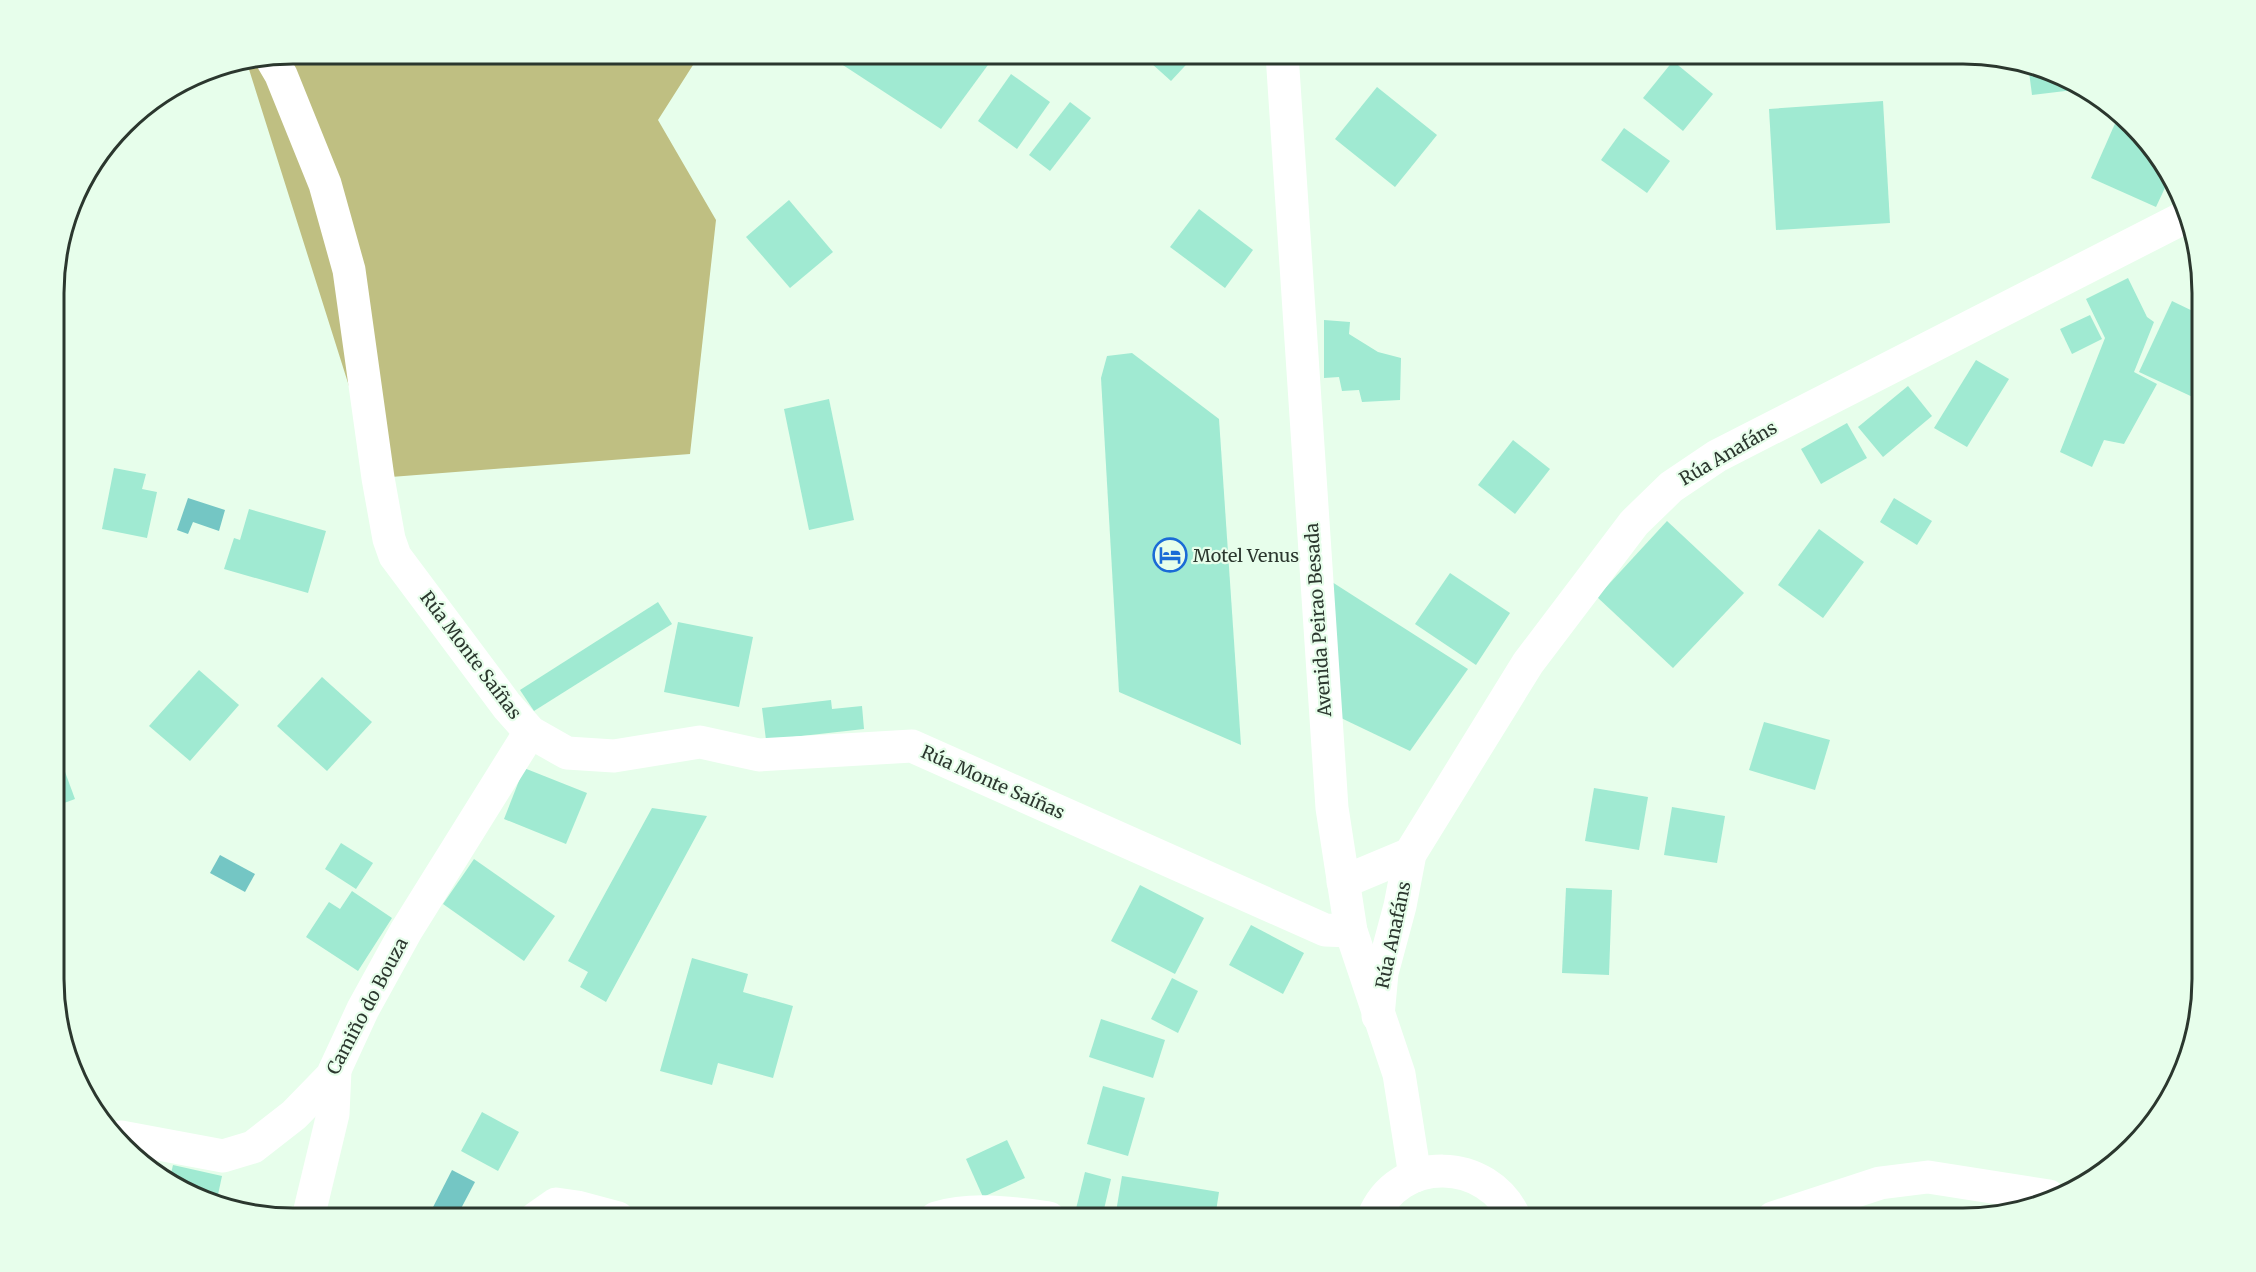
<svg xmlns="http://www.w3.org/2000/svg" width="2256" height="1272" font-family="Merriweather,serif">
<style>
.forest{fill:#bfbf82}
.water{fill:#74c6c4}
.building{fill:#a0ead2}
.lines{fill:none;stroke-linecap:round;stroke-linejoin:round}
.street{stroke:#fff;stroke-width:33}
.secondary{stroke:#fff;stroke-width:33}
.labels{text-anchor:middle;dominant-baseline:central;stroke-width:4.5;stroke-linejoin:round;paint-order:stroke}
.street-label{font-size:18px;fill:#2b372e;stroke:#e7feeb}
.poi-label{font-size:18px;fill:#2b372e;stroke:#e7feeb;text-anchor:start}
.rim{fill:none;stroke:#2b372e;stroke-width:3}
</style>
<rect width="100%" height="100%" fill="#e7feeb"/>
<path class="forest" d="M293,54H700L658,120L716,220L690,454L378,478L247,63Z"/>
<g class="water">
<path d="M188,498L225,510L219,531L193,522L188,534L177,530Z"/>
<path d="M220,855L255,874L245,892L210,873Z"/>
<path d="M452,1170L475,1182L456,1218H435L429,1215Z"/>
</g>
<g class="building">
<path d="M826,54H996L941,129Z"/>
<path d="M1141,54H1196L1171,81Z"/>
<path d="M1391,54H1415L1407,65Z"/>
<path d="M1673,61L1713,94L1683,131L1643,98Z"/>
<path d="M2028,64L2081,85L2082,89L2032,95Z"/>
<path d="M1011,74L1050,102L1017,149L978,121Z"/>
<path d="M1377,87L1437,135L1395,187L1335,139Z"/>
<path d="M1883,101L1890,223L1776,230L1769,109Z"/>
<path d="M1070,102L1091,118L1050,171L1029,155Z"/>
<path d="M2117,119L2162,161L2170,177L2156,207L2091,178Z"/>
<path d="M1624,128L1670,161L1647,193L1601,160Z"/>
<path d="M789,200L833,252L790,288L746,237Z"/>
<path d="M1199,209L1253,250L1225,288L1170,247Z"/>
<path d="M2128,278L2147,317L2154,322L2134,372L2157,384L2124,444L2104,440L2092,467L2060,452L2105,338L2086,299Z"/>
<path d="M2172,301L2201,315V389L2197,399L2139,372Z"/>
<path d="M2090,315L2102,339L2072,354L2060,329Z"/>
<path d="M1324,320L1350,322L1349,334L1378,352L1401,358L1400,400L1362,402L1359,390L1342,391L1339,377L1324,378Z"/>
<path d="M1132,353L1219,419L1241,745L1119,692L1101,378L1107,356Z"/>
<path d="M1976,360L2009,379L1967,447L1934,428Z"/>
<path d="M1908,386L1932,416L1883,457L1858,427Z"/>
<path d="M829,399L854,520L809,530L784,409Z"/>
<path d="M1847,423L1867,458L1821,484L1801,449Z"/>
<path d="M1513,440L1550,469L1515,514L1478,485Z"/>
<path d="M114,468L146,474L142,489L157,492L147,538L102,529Z"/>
<path d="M1894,498L1932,521L1917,545L1880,522Z"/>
<path d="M249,509L326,531L308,593L224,569L234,538L240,540Z"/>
<path d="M1667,521L1744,593L1673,668L1597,597Z"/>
<path d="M1819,529L1864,562L1823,618L1778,585Z"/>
<path d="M1450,573L1510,613L1476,665L1415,624Z"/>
<path d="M1332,582L1468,669L1410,751L1341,718Z"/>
<path d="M658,602L672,624L534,711L520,690Z"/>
<path d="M678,622L753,637L739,707L664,692Z"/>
<path d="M199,670L239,705L190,761L149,726Z"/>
<path d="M322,677L372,722L327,771L277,726Z"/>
<path d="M831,700L832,709L862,706L864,729L766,740L762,708Z"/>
<path d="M1764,722L1830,740L1815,790L1749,770Z"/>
<path d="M61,761L75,799L56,806V763Z"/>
<path d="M524,768L587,793L566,844L504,819Z"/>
<path d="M1594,788L1648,797L1639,850L1585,841Z"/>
<path d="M1672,807L1725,816L1717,863L1664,855Z"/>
<path d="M652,808L707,816L606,1002L580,987L588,972L568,961Z"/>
<path d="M341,843L373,863L356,889L325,869Z"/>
<path d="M474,859L555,916L524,961L443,904Z"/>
<path d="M1140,885L1204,918L1175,974L1111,941Z"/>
<path d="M1566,888L1612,890L1609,975L1562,973Z"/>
<path d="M352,891L392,918L358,971L306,937L329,902L340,909Z"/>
<path d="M1251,925L1304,953L1283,994L1229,965Z"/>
<path d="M692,958L748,974L743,992L793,1006L773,1078L718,1063L712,1085L660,1071Z"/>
<path d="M1172,978L1198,991L1178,1033L1151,1019Z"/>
<path d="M1101,1019L1165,1040L1153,1078L1089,1057Z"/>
<path d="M1103,1086L1145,1098L1128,1156L1087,1144Z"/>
<path d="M482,1112L519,1132L498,1171L461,1151Z"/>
<path d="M1007,1140L1025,1178L983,1197L966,1159Z"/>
<path d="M173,1165L222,1176L216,1204L174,1186L169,1182Z"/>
<path d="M1085,1172L1111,1179L1102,1218L1075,1213Z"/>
<path d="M1122,1176L1219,1192L1215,1218H1115Z"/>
<path d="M1902,1207L1906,1218H1875V1217Z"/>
</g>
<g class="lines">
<g class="street">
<path d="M271,58L281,75L325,184L349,270L378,478L389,539L395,556L507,706L530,732L567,753L614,756L700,742L759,755L912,746L1325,930L1351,931"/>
<path d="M121,1137L223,1156L253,1147L294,1115L332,1076L363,1009L406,931L530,732"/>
<path d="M308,1218L333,1114L335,1070"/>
<path d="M536,1218L556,1204L577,1207L618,1218"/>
<path d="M936,1218C973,1207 1012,1213 1049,1218"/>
<path d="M1773,1218L1880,1183L1928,1177L2049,1196"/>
</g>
<g class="secondary">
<path d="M1282,54L1332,808L1351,931L1399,1074L1415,1176"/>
<path d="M1343,882L1410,854"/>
<path d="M1378,1016L1382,973L1400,906L1410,854L1528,663L1634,523L1671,487L1717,456L2189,215"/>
<path d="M1373,1218C1398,1154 1488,1157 1515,1218"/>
</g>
</g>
<defs>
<g id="hotel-ring" transform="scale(1.725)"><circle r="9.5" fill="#e7feeb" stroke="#1a6bd6" stroke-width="1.5"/><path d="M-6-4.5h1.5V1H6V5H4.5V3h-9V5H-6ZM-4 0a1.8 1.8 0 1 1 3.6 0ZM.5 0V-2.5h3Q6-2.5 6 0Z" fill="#1a6bd6"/></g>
</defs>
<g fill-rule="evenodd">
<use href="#hotel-ring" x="1170" y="555"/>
</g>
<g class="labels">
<g class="street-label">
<text transform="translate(1728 453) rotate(-30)">Rúa Anafáns</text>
<text transform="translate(1318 620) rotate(-94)">Avenida Peirao Besada</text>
<text transform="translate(471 655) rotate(53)">Rúa Monte Saíñas</text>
<text transform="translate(993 782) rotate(24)">Rúa Monte Saíñas</text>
<text transform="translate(1393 935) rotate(-78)">Rúa Anafáns</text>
<text transform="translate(367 1006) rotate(-62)">Camiño do Bouza</text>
</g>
<g class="poi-label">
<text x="1193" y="555">Motel Venus</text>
</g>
</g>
<path d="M0 0H2256V1272H0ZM293 64H1963A229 229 0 0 1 2192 293V979A229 229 0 0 1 1963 1208H293A229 229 0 0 1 64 979V293A229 229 0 0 1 293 64Z" fill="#e7feeb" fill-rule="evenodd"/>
<path class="rim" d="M293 64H1963A229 229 0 0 1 2192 293V979A229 229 0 0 1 1963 1208H293A229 229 0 0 1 64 979V293A229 229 0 0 1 293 64Z"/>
</svg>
